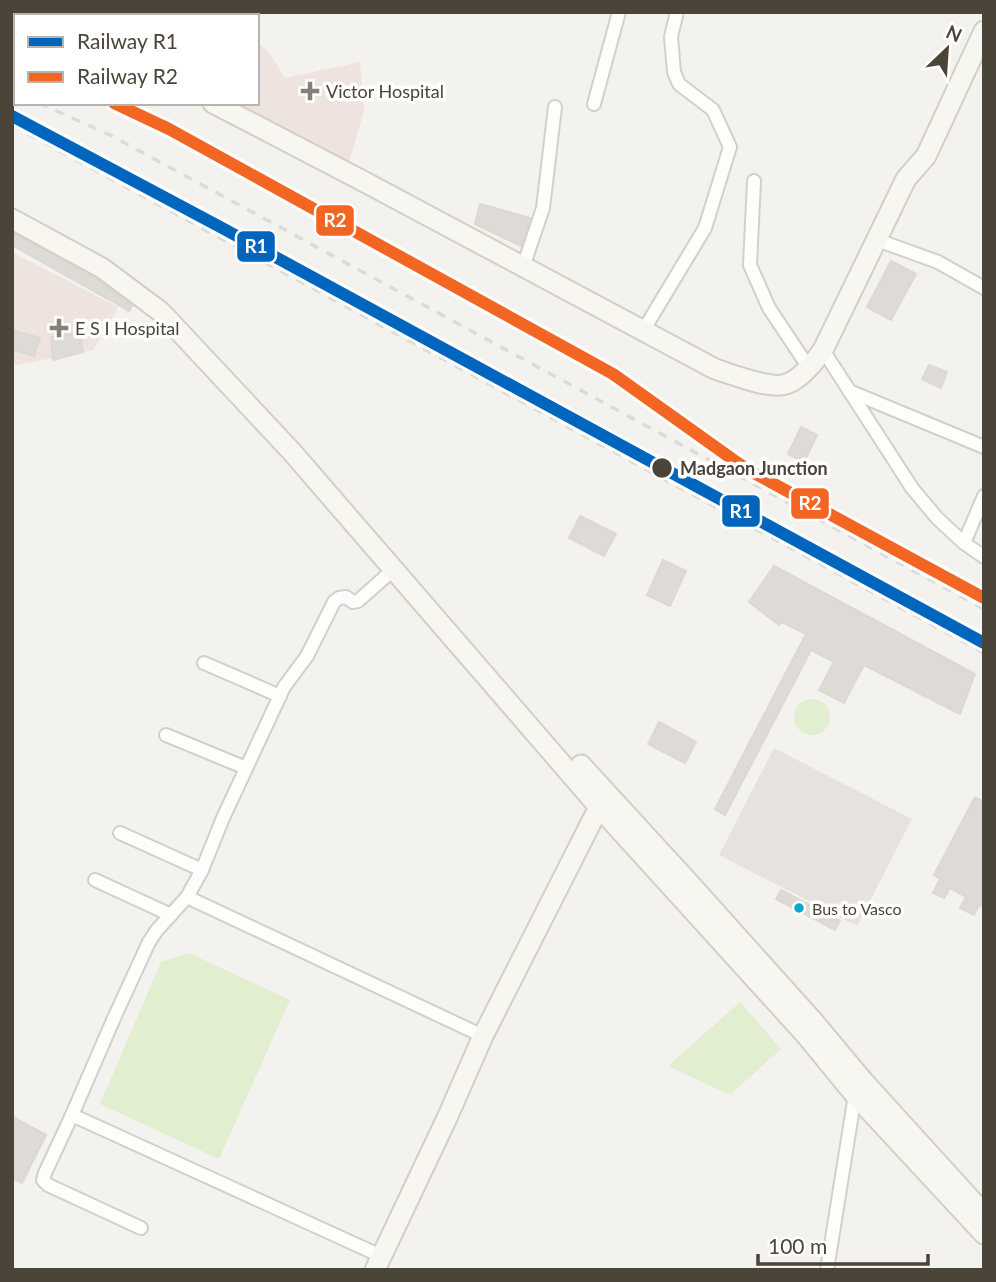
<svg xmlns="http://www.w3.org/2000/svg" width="996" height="1282" font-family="Lato,sans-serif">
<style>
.medical{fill:#eee3df}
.green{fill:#e1eecf}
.parking{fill:#e6e3df}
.building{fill:#dedbd6;stroke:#dcd9d4;stroke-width:2}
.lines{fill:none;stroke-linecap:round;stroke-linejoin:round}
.street-casing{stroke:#d2d0cb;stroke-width:16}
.secondary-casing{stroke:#d3cfc5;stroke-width:23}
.street{stroke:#fdfdfc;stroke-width:12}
.secondary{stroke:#f7f6f1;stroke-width:19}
.rail{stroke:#dbdbda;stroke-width:3.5;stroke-dasharray:9 9;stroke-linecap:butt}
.rail-1-casing{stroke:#fff;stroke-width:18}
.rail-2-casing{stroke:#fff;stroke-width:18}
.rail-1{stroke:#0065bd;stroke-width:12}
.rail-2{stroke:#f26522;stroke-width:12}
.poi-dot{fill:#868178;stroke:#fff;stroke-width:2.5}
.stop-dot{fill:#4b4439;stroke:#fff;stroke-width:2.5}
.bus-dot{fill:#00a9ce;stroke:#fff;stroke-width:2.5}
.labels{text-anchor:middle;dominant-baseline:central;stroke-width:7;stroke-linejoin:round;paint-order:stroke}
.bus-label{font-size:16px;fill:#4b4439;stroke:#fff;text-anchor:start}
.poi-label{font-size:18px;fill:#4b4439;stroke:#fff;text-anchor:start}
.stop-label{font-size:18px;font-weight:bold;fill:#4b4439;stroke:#fff;text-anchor:start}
.line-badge{stroke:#fff;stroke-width:2.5}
.badge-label{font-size:19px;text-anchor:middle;font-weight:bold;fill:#fff}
</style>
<rect width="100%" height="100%" fill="#f4f2ee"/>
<g class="medical">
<path d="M92,12H223L230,16H90Z"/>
<path d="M257,42L270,54L285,78L360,62L364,111L349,163L235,103H257Z"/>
<path d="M12,252L118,307L93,350L12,366Z"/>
</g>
<g class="green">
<circle cx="812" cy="717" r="18"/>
<path d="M189,953L290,1000L219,1159L100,1104L161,962Z"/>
<path d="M740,1002L781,1049L730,1095L668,1066Z"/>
</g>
<path class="parking" d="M774,748L912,819L857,926L719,855Z"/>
<g class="building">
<path d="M480,204L530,218L521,246L475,224Z"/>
<path d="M12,233L95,278L132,306L129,311L12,245Z"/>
<path d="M891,261L916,274L891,320L867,307Z"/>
<path d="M12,330L40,338L34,356L12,349Z"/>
<path d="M80,332L83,352L53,360L51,337Z"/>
<path d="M929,365L947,372L941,388L922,379Z"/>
<path d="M801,427L817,435L804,462L788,454Z"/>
<path d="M580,516L616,534L604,556L569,538Z"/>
<path d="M663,560L686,571L670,606L647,595Z"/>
<path d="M774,566L975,674L960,714L864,665L844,703L819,690L834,662L811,650L725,815L715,809L806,634L782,622L779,625L749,602Z"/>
<path d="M659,722L696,742L685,763L648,744Z"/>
<path d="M975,797L984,802V907L979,905L974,915L960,908L966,897L950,888L944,898L933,893L940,879L934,875Z"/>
<path d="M781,890L840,921L835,930L776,899Z"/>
<path d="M12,1116L46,1135L22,1183L12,1178Z"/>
</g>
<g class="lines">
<g class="street-casing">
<g id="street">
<path d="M64,16L65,12"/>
<path d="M594,104L619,12"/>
<path d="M754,181L750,265L769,308L809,368"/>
<path d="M877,240L938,262L984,288"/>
<path d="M523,267L543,208L555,107"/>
<path d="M643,331L705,228L730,147L713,110L679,84L674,72L671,37L677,12"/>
<path d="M823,350L912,488L937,518L964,543L984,557"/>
<path d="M849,391L984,447"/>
<path d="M964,543L984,496"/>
<path d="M204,663L280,696"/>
<path d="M166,735L246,768"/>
<path d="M120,833L202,870L223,818L284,687L307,656L334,602L339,598L346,597L353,602L358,601L394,569"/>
<path d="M95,880L171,915"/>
<path d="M187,897L483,1036"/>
<path d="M72,1115L114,1018L149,942L157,930L187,897L202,870"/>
<path d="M141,1228L48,1185L43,1180L45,1173L72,1115L381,1256"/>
<path d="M827,1270L855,1095L858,1091"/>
</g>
</g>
<g class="secondary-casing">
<g id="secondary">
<path d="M35,12L42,16"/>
<path d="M213,103L361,180L715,369C731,374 771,390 786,384C800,380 815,361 823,350L906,179L926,156L984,31"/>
<path d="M12,219L102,268L161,312L292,452L599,807L805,1034L855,1095L984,1234"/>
<path d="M581,765L691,885L813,1021L864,1082L984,1214"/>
<path d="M375,1270L447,1118L483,1036L599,807L601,798"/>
</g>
</g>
<use href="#street" class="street"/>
<use href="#secondary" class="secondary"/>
<g class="rail">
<path d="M12,59L16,60"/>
<path d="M12,91L16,93"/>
<path d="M39,103L112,136L984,609"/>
<path d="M114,103L169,129L613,374L750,471"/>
<path d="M12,125L984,653"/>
</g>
<g class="rail-1-casing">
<path id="rail-1" d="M12,116L224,229L984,643"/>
</g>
<g class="rail-2-casing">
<path id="rail-2" d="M114,103L169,129L613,374L735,461L752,472L984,598"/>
</g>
<use href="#rail-1" class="rail-1"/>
<use href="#rail-2" class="rail-2"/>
</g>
<g class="poi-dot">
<path d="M306.5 80.5h7v7h7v7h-7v7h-7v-7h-7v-7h7z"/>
<path d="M55.5 317.5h7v7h7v7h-7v7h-7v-7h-7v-7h7z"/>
</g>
<circle class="stop-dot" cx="662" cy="468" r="11"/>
<circle class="bus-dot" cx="799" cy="908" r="6"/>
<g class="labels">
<g class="bus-label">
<text x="812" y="908">Bus to Vasco</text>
</g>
<g class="poi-label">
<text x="326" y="91">Victor Hospital</text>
<text x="75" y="328">E S I Hospital</text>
</g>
<g class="stop-label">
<text x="680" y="468">Madgaon Junction</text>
</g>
</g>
<g class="line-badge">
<rect x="315" y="204" width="40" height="33" rx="7" fill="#f26522"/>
<rect x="236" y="230" width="40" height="33" rx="7" fill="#0065bd"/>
<rect x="790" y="487" width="40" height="33" rx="7" fill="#f26522"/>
<rect x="721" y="494" width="40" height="34" rx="7" fill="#0065bd"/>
</g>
<g class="badge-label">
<text x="335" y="227">R2</text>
<text x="256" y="253">R1</text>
<text x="810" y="510">R2</text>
<text x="741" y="518">R1</text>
</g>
<rect width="996" height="1282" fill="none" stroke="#4b4439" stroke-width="28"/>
<rect x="14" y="14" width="245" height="91" fill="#ffffff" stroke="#b7b4b0" stroke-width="2"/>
<rect x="28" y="37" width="35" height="10" fill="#0065bd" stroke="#b7b4b0" stroke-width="2"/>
<text x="77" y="49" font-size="21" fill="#4b4439">Railway R1</text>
<rect x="28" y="72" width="35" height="10" fill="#f26522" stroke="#b7b4b0" stroke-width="2"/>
<text x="77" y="84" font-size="21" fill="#4b4439">Railway R2</text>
<g transform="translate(947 49) rotate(25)" stroke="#ffffff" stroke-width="5" paint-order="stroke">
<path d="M0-5L12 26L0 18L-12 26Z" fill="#4b4439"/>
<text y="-10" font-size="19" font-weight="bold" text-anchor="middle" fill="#4b4439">N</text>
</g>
<path d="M758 1254v10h170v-10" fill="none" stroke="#4b4439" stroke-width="3.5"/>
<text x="768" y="1254" font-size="21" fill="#4b4439" stroke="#ffffff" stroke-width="5" paint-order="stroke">100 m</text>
</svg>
